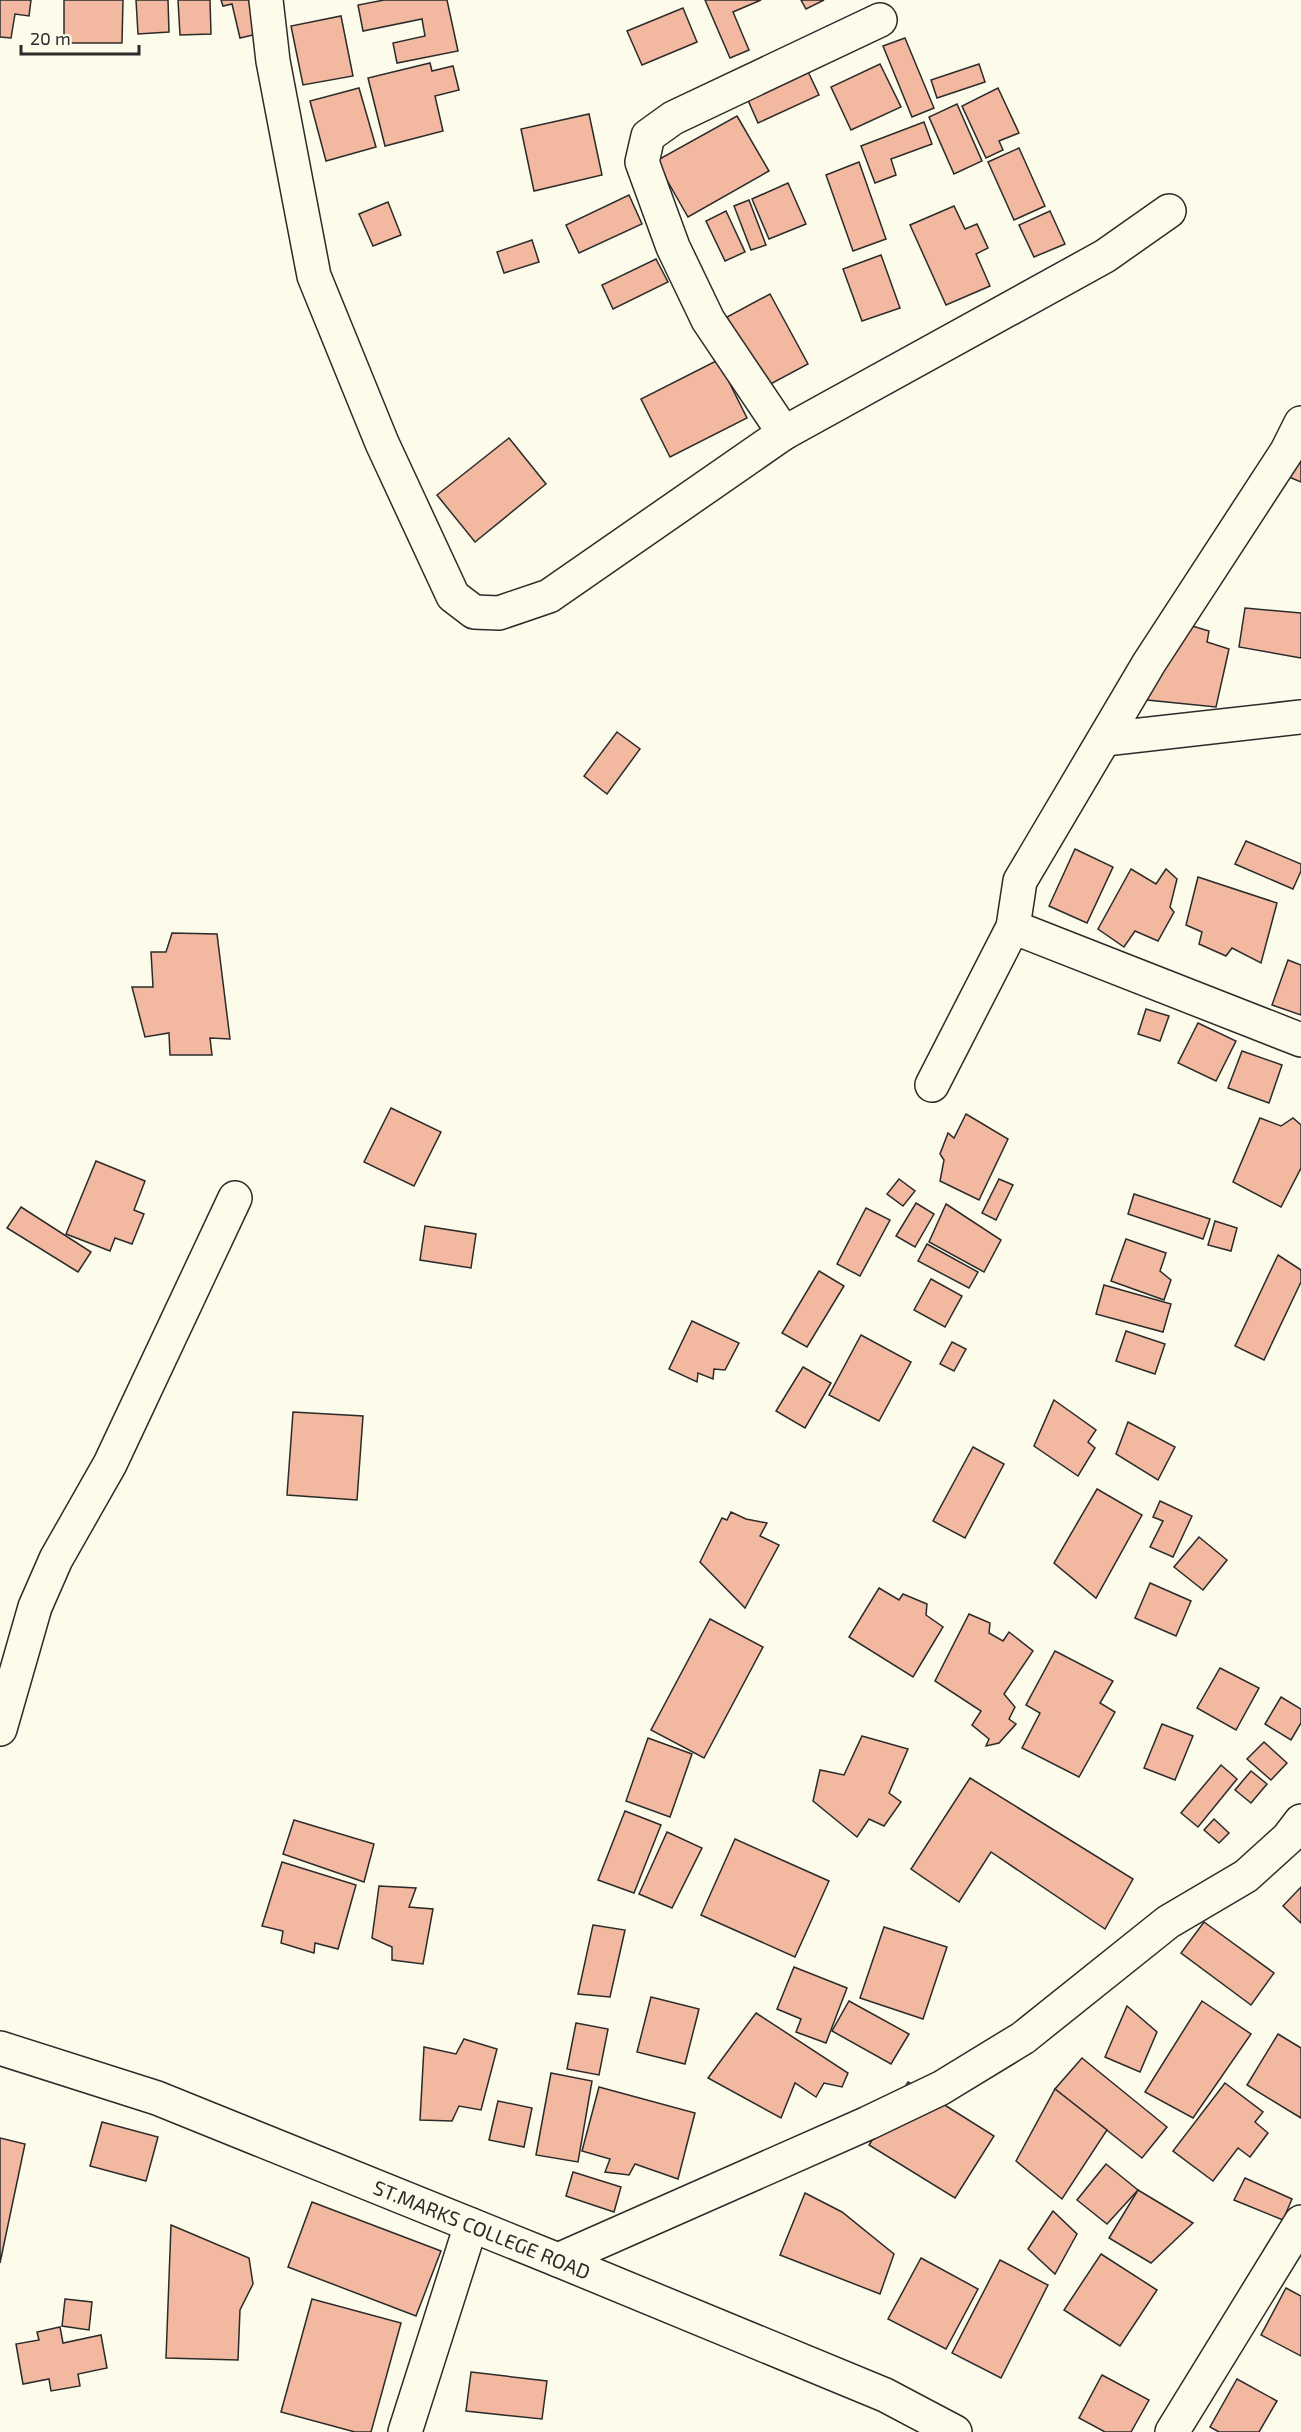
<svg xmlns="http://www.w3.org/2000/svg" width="1301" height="2432" font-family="'Exo 2',sans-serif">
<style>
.building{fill:#f2b8a0;stroke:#2b2b2b;stroke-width:1.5}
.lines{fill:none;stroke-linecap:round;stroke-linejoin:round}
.minor-casing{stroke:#2b2b2b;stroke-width:36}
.secondary-casing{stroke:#2b2b2b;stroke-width:36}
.minor{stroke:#fdfbea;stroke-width:33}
.secondary{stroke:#fdfbea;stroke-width:33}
.labels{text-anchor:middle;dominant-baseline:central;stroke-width:4.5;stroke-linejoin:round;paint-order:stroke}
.street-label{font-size:20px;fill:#2b2b2b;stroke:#fdfbea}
</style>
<rect width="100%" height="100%" fill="#fdfbea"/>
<g class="building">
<path d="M0,0H31L29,16L15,14L11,38L0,37Z"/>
<path d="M64,0H123L122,43H64Z"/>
<path d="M136,0H168L169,32L138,34Z"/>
<path d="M178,0H210L211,34L180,35Z"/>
<path d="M221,0H249L257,34L240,38L232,4L223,6Z"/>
<path d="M384,0H447L458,51L397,63L393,43L425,36L422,19L363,31L358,5Z"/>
<path d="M705,0H761L733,12L749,50L730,58Z"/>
<path d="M801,0H824L806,9Z"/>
<path d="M683,8L697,42L642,65L627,31Z"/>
<path d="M341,16L353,76L303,85L291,26Z"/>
<path d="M905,38L934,108L912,117L883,46Z"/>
<path d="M430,63L432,71L453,66L459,90L435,96L443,131L385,146L368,78Z"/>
<path d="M804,63L819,95L758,123L744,91Z"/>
<path d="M880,64L901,107L851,130L831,87Z"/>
<path d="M979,64L985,82L937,98L931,80Z"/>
<path d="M359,88L376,147L326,161L310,101Z"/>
<path d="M998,88L1019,133L999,141L1003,150L986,158L962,106Z"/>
<path d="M957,104L982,161L954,174L929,117Z"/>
<path d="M589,114L602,175L534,191L521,129Z"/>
<path d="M737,116L769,171L688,217L656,161Z"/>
<path d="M924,122L932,144L891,159L896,175L875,183L861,146Z"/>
<path d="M1019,148L1045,206L1014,220L988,162Z"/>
<path d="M859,162L886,239L853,251L826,175Z"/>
<path d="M788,183L806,224L769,239L752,199Z"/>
<path d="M629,195L642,224L579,253L566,225Z"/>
<path d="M749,200L766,245L751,250L734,206Z"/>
<path d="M388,202L401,235L373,246L359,214Z"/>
<path d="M954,206L965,229L977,224L988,248L976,254L990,286L946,305L910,225Z"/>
<path d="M726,211L745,252L725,261L706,221Z"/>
<path d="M1050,211L1065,244L1034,257L1019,225Z"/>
<path d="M532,240L539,262L504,273L497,252Z"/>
<path d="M881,255L900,308L862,321L843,269Z"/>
<path d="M656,259L668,282L613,309L602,285Z"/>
<path d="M770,294L808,364L765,387L727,317Z"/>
<path d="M718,360L747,418L670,457L641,399Z"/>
<path d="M509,438L546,484L475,542L437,495Z"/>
<path d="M1301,447V482L1289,477Z"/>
<path d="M1245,608L1301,613V658L1239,647Z"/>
<path d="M1179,622L1209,631L1207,642L1229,649L1216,707L1147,700L1149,663Z"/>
<path d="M617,732L640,749L607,794L584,776Z"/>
<path d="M1246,841L1301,864V871L1293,889L1235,864Z"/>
<path d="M1075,849L1113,867L1087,923L1049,906Z"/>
<path d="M1131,869L1156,884L1166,869L1177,879L1170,907L1174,912L1158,941L1135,931L1124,947L1098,929Z"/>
<path d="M1198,877L1277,903L1261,963L1232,948L1226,956L1199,944L1202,932L1186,925Z"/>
<path d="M172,933L217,934L230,1039L210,1038L212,1055H170L169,1033L145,1037L132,987H153L151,952H166Z"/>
<path d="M1288,960L1301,965V1015L1272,1005Z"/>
<path d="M1146,1009L1169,1016L1160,1041L1138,1034Z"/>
<path d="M1198,1023L1236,1041L1216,1081L1178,1063Z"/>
<path d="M1242,1051L1282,1065L1269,1103L1228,1088Z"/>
<path d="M391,1108L441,1132L414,1186L364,1162Z"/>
<path d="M966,1114L1008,1139L979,1200L940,1181L944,1160L940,1154L948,1133L954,1138Z"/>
<path d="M1260,1118L1281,1126L1293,1118L1301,1125V1168L1281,1207L1233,1182Z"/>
<path d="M96,1161L145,1181L134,1210L144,1214L132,1244L115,1238L110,1251L66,1234Z"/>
<path d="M899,1179L915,1191L903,1206L887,1194Z"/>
<path d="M999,1179L1013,1185L996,1220L982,1213Z"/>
<path d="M1134,1194L1210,1219L1203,1239L1128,1214Z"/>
<path d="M916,1203L934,1214L915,1247L896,1236Z"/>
<path d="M946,1204L1001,1240L984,1272L929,1242Z"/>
<path d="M21,1207L91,1252L78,1272L7,1228Z"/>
<path d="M866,1208L890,1220L860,1276L837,1264Z"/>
<path d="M1215,1221L1237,1228L1231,1251L1208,1245Z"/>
<path d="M425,1226L476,1234L471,1268L420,1260Z"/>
<path d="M1126,1239L1166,1253L1160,1271L1171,1280L1164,1300L1111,1281Z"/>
<path d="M927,1244L978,1272L969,1288L918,1261Z"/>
<path d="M1278,1255L1301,1270V1282L1264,1360L1235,1346Z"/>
<path d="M819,1271L844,1286L807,1347L782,1333Z"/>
<path d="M931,1279L962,1296L945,1327L914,1310Z"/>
<path d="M1104,1285L1171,1304L1163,1332L1096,1314Z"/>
<path d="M692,1321L739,1343L725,1370L714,1369L713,1379L698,1373L697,1382L669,1369Z"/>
<path d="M1126,1331L1165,1344L1155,1374L1116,1361Z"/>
<path d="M861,1335L911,1362L879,1421L829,1395Z"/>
<path d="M952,1342L966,1349L954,1371L940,1364Z"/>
<path d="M803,1367L831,1383L805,1428L776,1411Z"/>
<path d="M1054,1400L1096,1430L1088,1442L1095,1448L1078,1476L1034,1446Z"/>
<path d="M293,1412L363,1416L357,1500L287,1495Z"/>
<path d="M1128,1422L1175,1447L1158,1480L1116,1454Z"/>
<path d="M973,1447L1004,1464L965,1538L933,1521Z"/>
<path d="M1097,1489L1142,1515L1096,1598L1054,1563Z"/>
<path d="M1160,1501L1192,1516L1173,1557L1150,1547L1163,1521L1153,1517Z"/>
<path d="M731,1512L746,1519L767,1523L760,1536L779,1545L745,1608L700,1562L722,1518L727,1520Z"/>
<path d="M1199,1537L1227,1560L1203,1590L1174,1567Z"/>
<path d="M1150,1583L1191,1601L1176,1636L1135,1618Z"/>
<path d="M879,1588L899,1600L903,1594L927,1604L926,1615L943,1627L913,1677L849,1637Z"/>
<path d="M969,1614L990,1623L989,1633L1003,1641L1009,1632L1033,1651L1004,1694L1015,1707L1009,1719L1016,1724L999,1743L986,1746L989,1739L972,1725L981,1711L935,1681Z"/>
<path d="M710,1619L763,1647L704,1758L651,1730Z"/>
<path d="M1055,1651L1113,1681L1100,1703L1115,1712L1079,1777L1022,1748L1040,1713L1026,1705Z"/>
<path d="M1220,1668L1259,1688L1236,1730L1197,1708Z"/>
<path d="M1281,1697L1301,1709V1723L1291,1740L1265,1724Z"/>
<path d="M1162,1724L1193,1736L1175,1780L1144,1768Z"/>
<path d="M862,1736L908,1749L889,1793L901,1802L884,1826L869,1819L857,1837L813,1801L820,1770L844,1775Z"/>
<path d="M648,1738L692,1754L670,1817L626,1801Z"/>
<path d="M1264,1742L1287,1763L1271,1780L1247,1759Z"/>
<path d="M1221,1765L1237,1779L1198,1827L1181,1813Z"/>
<path d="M1251,1771L1267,1784L1251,1803L1235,1790Z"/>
<path d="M970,1778L1133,1879L1105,1929L991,1852L959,1902L911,1869Z"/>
<path d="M625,1811L661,1825L634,1893L598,1880Z"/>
<path d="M1214,1819L1229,1833L1219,1843L1204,1830Z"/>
<path d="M294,1820L374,1844L364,1882L283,1854Z"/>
<path d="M667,1832L702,1848L672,1908L639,1894Z"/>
<path d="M735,1839L829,1881L795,1957L701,1915Z"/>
<path d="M282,1862L356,1885L338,1949L315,1943L314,1953L281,1943L283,1931L262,1926Z"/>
<path d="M379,1886L416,1888L409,1907L433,1909L423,1964L392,1960V1947L372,1938Z"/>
<path d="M1301,1887V1923L1283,1906Z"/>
<path d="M1204,1922L1274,1973L1251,2005L1181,1953Z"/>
<path d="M593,1925L625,1930L610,1997L578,1994Z"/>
<path d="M884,1927L947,1947L923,2019L860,1998Z"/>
<path d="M794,1967L847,1988L826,2043L796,2032L801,2019L777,2009Z"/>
<path d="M651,1997L699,2009L685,2064L637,2052Z"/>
<path d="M849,2001L909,2034L891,2064L832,2031Z"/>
<path d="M1202,2001L1251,2034L1193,2118L1145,2092Z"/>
<path d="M1127,2006L1157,2032L1140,2072L1105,2057Z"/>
<path d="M756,2013L848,2073L842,2087L824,2083L816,2097L795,2083L781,2118L708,2078Z"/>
<path d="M576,2023L608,2029L599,2075L567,2069Z"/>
<path d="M1278,2034L1301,2048V2118L1247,2085Z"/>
<path d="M464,2039L497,2049L481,2110L459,2106L452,2121L420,2120L424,2047L456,2054Z"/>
<path d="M1082,2058L1167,2127L1142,2158L1055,2089Z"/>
<path d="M551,2073L592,2081L578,2162L536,2155Z"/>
<path d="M908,2082L994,2136L955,2198L869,2145Z"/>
<path d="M1225,2083L1263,2112L1255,2122L1268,2133L1250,2157L1238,2148L1213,2181L1173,2151Z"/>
<path d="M599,2087L695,2113L678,2179L635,2164L629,2175L605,2172L610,2159L582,2151Z"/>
<path d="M1055,2089L1107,2130L1062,2199L1016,2161Z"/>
<path d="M498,2101L532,2108L524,2147L489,2140Z"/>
<path d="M102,2122L158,2137L146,2181L90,2166Z"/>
<path d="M0,2138L25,2144L0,2263Z"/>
<path d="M1106,2164L1138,2190L1107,2224L1077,2200Z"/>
<path d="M573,2172L621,2187L614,2212L566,2196Z"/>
<path d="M1245,2178L1292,2199L1283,2220L1234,2200Z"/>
<path d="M1138,2190L1193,2223L1151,2263L1109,2238Z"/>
<path d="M805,2193L842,2212L894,2254L880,2294L780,2255Z"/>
<path d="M312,2202L441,2251L416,2316L288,2267Z"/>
<path d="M1053,2211L1077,2234L1055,2274L1028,2249Z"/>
<path d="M171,2225L249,2258L253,2284L240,2310L238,2360L166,2358Z"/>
<path d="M1101,2254L1157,2290L1120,2346L1064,2310Z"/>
<path d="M921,2258L978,2289L946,2349L888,2319Z"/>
<path d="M1000,2260L1048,2285L1001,2378L952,2353Z"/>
<path d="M1286,2288L1301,2296V2356L1261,2335Z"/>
<path d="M65,2299L92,2302L89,2330L62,2326Z"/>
<path d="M312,2299L401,2323L371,2432H355L281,2412Z"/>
<path d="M60,2327L63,2343L101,2335L107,2368L78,2374L80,2386L51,2391L49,2379L23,2384L16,2344L39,2340L37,2332Z"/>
<path d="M471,2372L547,2381L542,2419L466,2411Z"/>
<path d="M1102,2375L1149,2400L1131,2432H1105L1079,2418Z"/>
<path d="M1237,2379L1277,2401L1259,2432H1219L1210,2427Z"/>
</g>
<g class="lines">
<g class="minor-casing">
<g id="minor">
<path d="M266,0L273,61L314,276L382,443L453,596L474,612L499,613L549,596L784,433L1105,256L1169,211"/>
<path d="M784,433L708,320L673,247L642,162L648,136L673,118L880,20"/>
<path d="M1105,739L1301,717"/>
<path d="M1013,927L1301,1040"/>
<path d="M932,1085L1013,927L1020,881L1149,663L1287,451L1301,423"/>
<path d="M0,1729L35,1607L56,1559L110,1464L235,1198"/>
<path d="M558,2260L868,2123L941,2088L1023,2038L1168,1922L1246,1876L1288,1838L1301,1821"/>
<path d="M405,2432L471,2225"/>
<path d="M1172,2432L1301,2222"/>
</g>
</g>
<g class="secondary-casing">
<path id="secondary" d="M0,2048L157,2098L558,2260L885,2395L955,2432"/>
</g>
<use href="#minor" class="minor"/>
<use href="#secondary" class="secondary"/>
</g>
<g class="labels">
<g class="street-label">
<text transform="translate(482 2229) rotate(22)">ST.MARKS COLLEGE ROAD</text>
</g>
</g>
<path d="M21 45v9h118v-9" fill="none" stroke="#2b2b2b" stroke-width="3"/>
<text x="30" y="45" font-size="18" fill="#2b2b2b" stroke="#fdfbea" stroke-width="4.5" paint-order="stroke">20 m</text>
</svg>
